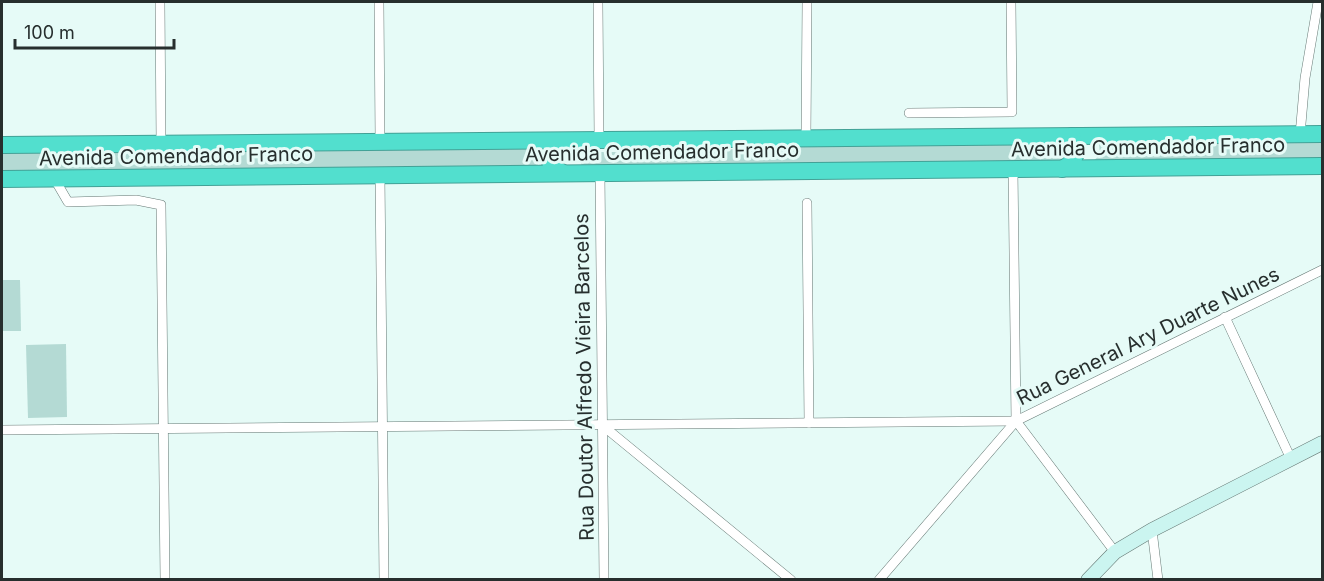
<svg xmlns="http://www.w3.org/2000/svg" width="1324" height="581" font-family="Inter,sans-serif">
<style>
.green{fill:#b4dad4}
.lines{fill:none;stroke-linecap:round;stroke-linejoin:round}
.street-casing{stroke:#657874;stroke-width:10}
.secondary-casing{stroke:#657874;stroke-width:15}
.highway-casing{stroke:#43a196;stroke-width:18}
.street{stroke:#fff;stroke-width:9}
.secondary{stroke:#cbf5f0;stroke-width:14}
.highway{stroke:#52dfce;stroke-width:16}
.labels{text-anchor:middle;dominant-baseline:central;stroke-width:6;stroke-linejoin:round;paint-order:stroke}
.street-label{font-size:20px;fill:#272f2e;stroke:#e6fbf7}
</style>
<rect width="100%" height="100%" fill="#e6fbf7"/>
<g class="green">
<path d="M1322,142V161L1091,163L1100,155L1099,144Z"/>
<path d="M1069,144L1071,149L1062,162L582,167L581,163L586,152H696L758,147Z"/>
<path d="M110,149H543L537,158L538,166L2,171V152Z"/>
<path d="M2,280H20L21,331H2Z"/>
<path d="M66,344L67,417L28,418L26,345Z"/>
</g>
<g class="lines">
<g class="street-casing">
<g id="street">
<path d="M160,2L161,144"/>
<path d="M379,2L380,142"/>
<path d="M598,2L599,140"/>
<path d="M909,113L1012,112L1011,2"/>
<path d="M1300,135L1305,78L1318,2"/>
<path d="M806,138L807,2"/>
<path d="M1013,169L1016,421L1115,552"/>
<path d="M600,173L604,580"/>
<path d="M380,175L384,580"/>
<path d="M54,178L68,202L136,200L161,205L165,580"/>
<path d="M807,203L809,423"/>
<path d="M1225,317L1291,459"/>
<path d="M602,425L791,580"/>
<path d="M2,430L1016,421"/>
<path d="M1152,530L1158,580"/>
<path d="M879,580L1016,421L1322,270"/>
</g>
</g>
<g class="secondary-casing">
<path id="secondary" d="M1088,580L1115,552L1152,530L1322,443"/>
</g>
<g class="highway-casing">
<g id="highway">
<path d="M563,141C552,147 548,154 551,166L563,173"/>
<path d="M2,145L1322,134"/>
<path d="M1062,169C1077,161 1079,152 1072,136"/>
<path d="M2,179L1322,166"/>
</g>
</g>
<use href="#street" class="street"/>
<use href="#secondary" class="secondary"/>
<use href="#highway" class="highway"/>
</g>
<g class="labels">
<g class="street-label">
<text transform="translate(1148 147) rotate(-1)">Avenida Comendador Franco</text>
<text transform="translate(662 152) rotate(-1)">Avenida Comendador Franco</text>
<text transform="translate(176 156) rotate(-1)">Avenida Comendador Franco</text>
<text transform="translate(1148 336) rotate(-26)">Rua General Ary Duarte Nunes</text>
<text transform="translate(584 377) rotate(-91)">Rua Doutor Alfredo Vieira Barcelos</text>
</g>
</g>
<rect width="1324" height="581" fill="none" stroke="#272f2e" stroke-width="6"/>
<path d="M15 39v9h159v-9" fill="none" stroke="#272f2e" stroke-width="3"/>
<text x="24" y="39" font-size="18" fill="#272f2e" stroke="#e6fbf7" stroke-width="4.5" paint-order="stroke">100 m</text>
</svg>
